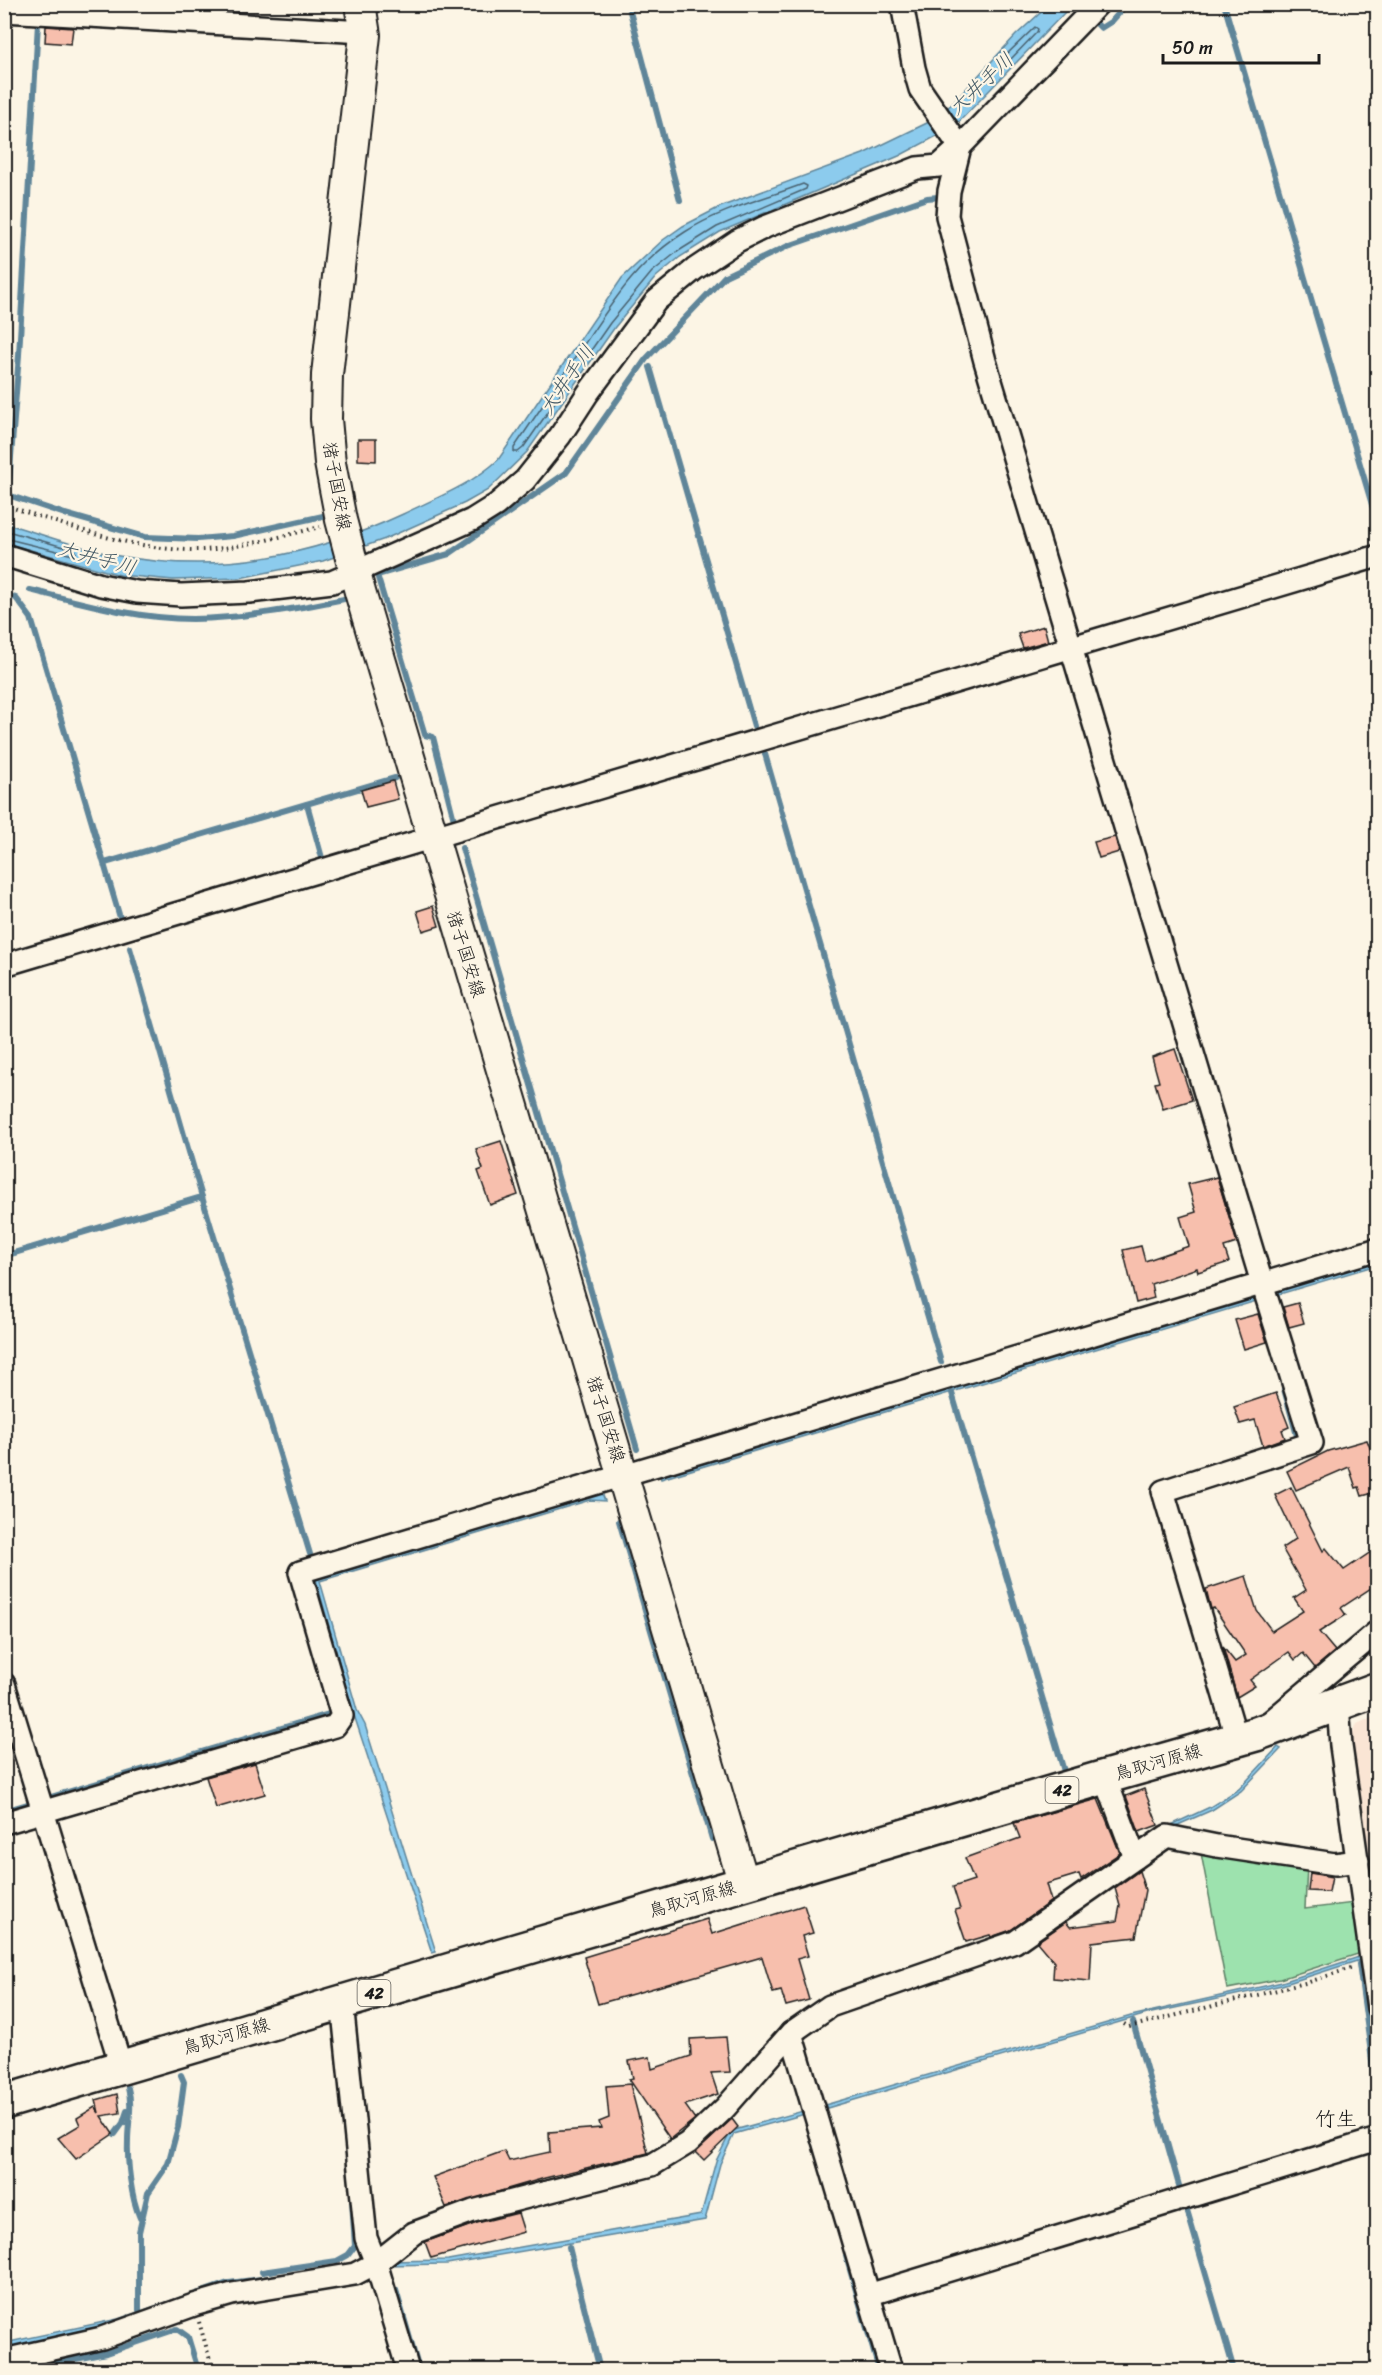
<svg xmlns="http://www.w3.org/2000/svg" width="1382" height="2375" font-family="Sriracha,'Klee One',sans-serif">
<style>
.built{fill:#fae5d4}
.green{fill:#9de2ae;stroke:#5c7f65;stroke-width:1.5}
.water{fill:#8ccbed;stroke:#5f8599;stroke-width:1.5}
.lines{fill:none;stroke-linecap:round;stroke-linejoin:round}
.shore{stroke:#496270;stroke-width:1.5}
.stream{stroke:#5f8599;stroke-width:6}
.building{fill:#f7bfad;stroke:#1c1c1c;stroke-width:1.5}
.street-casing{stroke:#1c1c1c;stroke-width:26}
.secondary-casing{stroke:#1c1c1c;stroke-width:34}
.primary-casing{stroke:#1c1c1c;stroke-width:38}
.path{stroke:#1c1c1c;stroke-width:4;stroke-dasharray:1.5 4.5;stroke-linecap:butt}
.street{stroke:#fcf5e5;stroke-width:21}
.secondary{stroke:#fcf5e5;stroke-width:30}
.primary{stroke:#fcf5e5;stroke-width:33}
.labels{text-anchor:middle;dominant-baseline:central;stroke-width:4.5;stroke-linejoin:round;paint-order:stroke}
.shield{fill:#fcf5e5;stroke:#5f5d58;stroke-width:1.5}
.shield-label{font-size:16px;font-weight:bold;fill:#1c1c1c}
.street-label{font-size:18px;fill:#1c1c1c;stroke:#fcf5e5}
.water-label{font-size:20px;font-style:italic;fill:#435965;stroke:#fcf5e5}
.quarter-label{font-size:21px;fill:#1c1c1c;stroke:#fcf5e5}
</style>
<rect width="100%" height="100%" fill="#fcf5e5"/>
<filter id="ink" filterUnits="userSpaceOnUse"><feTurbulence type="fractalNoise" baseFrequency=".0167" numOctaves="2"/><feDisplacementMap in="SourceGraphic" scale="12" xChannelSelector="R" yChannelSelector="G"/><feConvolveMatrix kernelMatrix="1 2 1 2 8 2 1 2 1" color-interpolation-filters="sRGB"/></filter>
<g filter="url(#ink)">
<path class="built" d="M1377,1715V1932L1352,1734L1357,1724Z"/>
<path class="green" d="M1200,1848L1307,1865L1305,1909L1354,1903L1361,1953L1280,1979L1227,1989Z"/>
<g class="water">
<path d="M1049,5H1075L1067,10L954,127L899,156L720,232L680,257L656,277L615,327L527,452L488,490L465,503L385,539L323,561L240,578L173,580L120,575L5,543L4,523C42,534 80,549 119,556C219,574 311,557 403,514C436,498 471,485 498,460L622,278L663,240L683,226L720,207L863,154L929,122L952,104L1016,35Z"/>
<path d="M1377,1259V1265L661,1479L659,1473Z"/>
<path d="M601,1490L605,1501L590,1500L320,1581L357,1710L365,1725L436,1952L432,1953L352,1709L315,1576Z"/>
<path d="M1278,1747L1281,1749L1241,1791L1212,1810L1171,1828L1169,1826L1210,1807L1239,1789Z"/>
<path d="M1359,1957L1360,1960L1282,1985L1147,2014L827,2108L825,2105L1131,2016L1282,1982Z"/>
<path d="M803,2111L805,2114L734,2134L720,2164L705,2220L447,2264L386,2265V2261L448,2260L701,2215L716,2161L731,2131Z"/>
<path d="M348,2266L152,2316L5,2350L4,2343L118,2319L227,2281Z"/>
</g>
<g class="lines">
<g class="shore">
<path d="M1035,27L1038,29L1037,32L1010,60H1006L1005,56Z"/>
<path d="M803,184L807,186L806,189L717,227L677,252L652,272L610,323L523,448L518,452H514V448C537,414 560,380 583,346C614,300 636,263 685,232C721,209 764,199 803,184Z"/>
<path d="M4,530L74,550L76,553L73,555L4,538"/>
</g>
<g class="stream">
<path d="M628,4L680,200"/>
<path d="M1224,4L1378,525"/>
<path d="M38,23L19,355L8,495L65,514L145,537L198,539L233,536L323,516"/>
<path d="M1096,23L1101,28L1112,21L1127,4"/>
<path d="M650,367L754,726"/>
<path d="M377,575L449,554L566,473L646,359L725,276L788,246L927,198L938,197L939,205"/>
<path d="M378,578L425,735L433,737L454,820"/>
<path d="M30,590C82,603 138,619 193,619C244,618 294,609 344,599"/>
<path d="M4,594L16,598L31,618L121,921"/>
<path d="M765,754L941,1362"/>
<path d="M307,804L324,865"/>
<path d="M462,848L637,1449"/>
<path d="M105,863L395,778"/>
<path d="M130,948L202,1197L310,1554"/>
<path d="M4,1256L202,1197"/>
<path d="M1284,1389L1299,1443"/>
<path d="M952,1393L1066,1778"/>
<path d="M619,1521L712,1839"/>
<path d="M4,1811L332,1713"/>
<path d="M1359,1964L1378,2105"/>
<path d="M1133,2022L1180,2189"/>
<path d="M128,2088C133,2105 128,2123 128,2140C127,2162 131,2198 140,2218"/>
<path d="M115,2134L123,2123L127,2111"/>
<path d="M1187,2210L1234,2370"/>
<path d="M569,2247L600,2370"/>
<path d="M846,2256L879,2370"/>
<path d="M262,2272L337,2261L348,2255L355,2246L352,2200"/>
<path d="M396,2290L419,2370"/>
<path d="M139,2310V2232L148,2193L168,2164L178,2127L184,2082L181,2075"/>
<path d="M4,2319L7,2328L4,2337"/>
<path d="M21,2370L106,2353L177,2329L188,2337L198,2370"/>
</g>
</g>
<g class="building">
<path d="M46,26L73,28L71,44L45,42Z"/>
<path d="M358,439H376V461L358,460Z"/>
<path d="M1044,626L1048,641L1023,648L1018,634Z"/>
<path d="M393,781L398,799L366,807L361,790Z"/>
<path d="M1115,837L1119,852L1099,858L1094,842Z"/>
<path d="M433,906L439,926L423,931L417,911Z"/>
<path d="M1175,1049L1192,1100L1163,1109L1155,1083L1159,1082L1152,1057Z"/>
<path d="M501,1141L518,1195L490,1205L478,1171L483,1169L476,1149Z"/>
<path d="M1217,1177L1237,1243L1224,1247L1229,1262L1198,1272L1197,1268L1151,1284L1154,1298L1136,1303L1123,1250L1141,1246L1145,1261L1189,1246L1180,1217L1196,1212L1188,1184Z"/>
<path d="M1298,1303L1304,1323L1289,1327L1283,1307Z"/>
<path d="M1258,1314L1267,1342L1244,1349L1235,1320Z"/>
<path d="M1276,1393L1289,1427L1282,1430L1285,1438L1263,1446L1255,1420L1240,1424L1234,1407Z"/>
<path d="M1367,1440L1371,1450L1377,1448V1492L1362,1496L1359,1487L1356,1488L1349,1467L1296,1490L1287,1471L1328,1451Z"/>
<path d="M1291,1487L1323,1551L1326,1548L1344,1570L1377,1548V1584L1341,1608L1346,1615L1319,1632L1335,1651L1315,1668L1303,1653L1295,1660L1289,1652L1250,1680L1255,1686L1237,1697L1223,1647L1235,1662L1246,1655L1214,1608L1211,1609L1206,1589L1246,1576L1257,1611L1272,1631L1303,1611L1294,1598L1306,1590L1282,1548L1296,1539L1275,1495Z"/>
<path d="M255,1763L265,1794L216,1808L206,1777Z"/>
<path d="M1144,1789L1158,1825L1139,1832L1126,1796Z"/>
<path d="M1098,1799L1120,1853L1081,1879L1079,1874L1046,1884L1051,1901L1011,1930L991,1937L990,1935L966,1942L955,1910L960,1909L953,1887L974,1880L965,1858L1020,1838L1014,1823Z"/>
<path d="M1139,1871L1145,1890L1136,1937L1092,1942L1090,1981L1053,1978L1054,1962L1037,1942L1066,1922L1070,1927L1117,1921L1120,1906L1115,1888Z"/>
<path d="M1310,1873L1332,1877L1329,1892L1308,1891Z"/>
<path d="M804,1905L813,1933L802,1936L808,1956L797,1959L809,2000L786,2006L781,1991L773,1993L762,1957L598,2004L584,1957L707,1919L712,1934Z"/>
<path d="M726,2037L730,2072L711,2073L718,2094L685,2105L695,2119L670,2139L629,2079L633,2078L629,2061L650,2057L652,2069L691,2056L690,2039Z"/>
<path d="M630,2084L648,2153L545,2178L446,2207L433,2177L504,2151L509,2161L550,2152L549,2132L601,2128L599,2122L609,2118L606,2086Z"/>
<path d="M117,2094L120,2113L101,2116L113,2134L76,2159L58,2138L80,2125L77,2118L95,2107L99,2113L96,2100Z"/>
<path d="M732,2119L738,2127L704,2160L696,2152Z"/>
<path d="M518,2213L524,2232L431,2258L425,2242L477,2223Z"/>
</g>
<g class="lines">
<g class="street-casing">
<g id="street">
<path d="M902,4L914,68L920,89L960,147L949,191L947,216L985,361L1262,1283L1312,1443L1163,1491L1237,1740"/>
<path d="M4,11L364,32"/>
<path d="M4,555L101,585L137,592L181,595L249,592L332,582L355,572L472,520L496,505L525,480L560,436L588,393L656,301L695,269L737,241L765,227L917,168L939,166L960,147L1098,4"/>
<path d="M4,965L1378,556"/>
<path d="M4,1684L121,2066"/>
<path d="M1338,1704L1341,1746L1378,2008"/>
<path d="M1270,1722L1378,1631"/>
<path d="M1105,1777L1135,1858"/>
<path d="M4,1823L335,1726L342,1716L300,1572L1378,1249"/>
<path d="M342,2002L366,2238L376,2263L408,2370"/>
<path d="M791,2033L891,2370"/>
<path d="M868,2295L1378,2139"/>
<path d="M4,2360L102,2338L194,2305L232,2294L355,2274L376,2263L414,2233L473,2211L652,2165L688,2143L725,2108L791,2033L830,2006L1015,1942L1167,1836L1217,1846L1335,1864L1358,1861"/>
</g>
</g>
<g class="secondary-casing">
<path id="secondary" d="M360,4L365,35L327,375L326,419L330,463L341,520L360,592L744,1884"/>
</g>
<g class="primary-casing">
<path id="primary" d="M4,2102L1105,1777L1256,1734L1378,1689"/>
</g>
<g class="path">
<path d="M4,505C67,525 135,552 202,550C241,548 282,536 320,527"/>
<path d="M1124,2024L1129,2027L1309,1982L1354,1967"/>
<path d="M199,2322L213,2370"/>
</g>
<use href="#street" class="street"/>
<use href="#secondary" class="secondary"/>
<use href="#primary" class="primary"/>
</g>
</g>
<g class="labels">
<g class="shield">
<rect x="1045.5" y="1777" width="33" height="26" rx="4.5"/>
<rect x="357.5" y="1980" width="33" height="26" rx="4.5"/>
</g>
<g class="shield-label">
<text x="1062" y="1790">42</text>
<text x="374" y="1993">42</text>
</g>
<g class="street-label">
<text transform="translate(337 486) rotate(80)">猪子国安線</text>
<text transform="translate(466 954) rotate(73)">猪子国安線</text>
<text transform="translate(606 1419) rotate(73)">猪子国安線</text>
<text transform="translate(1158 1762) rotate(-16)">鳥取河原線</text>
<text transform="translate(692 1899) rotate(-16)">鳥取河原線</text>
<text transform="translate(226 2036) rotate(-16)">鳥取河原線</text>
</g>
<g class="water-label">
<text transform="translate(981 84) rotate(-43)">大井手川</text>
<text transform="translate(567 380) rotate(-55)">大井手川</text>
<text transform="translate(97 558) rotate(15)">大井手川</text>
</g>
<g class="quarter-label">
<text x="1336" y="2119">竹生</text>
</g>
</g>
<rect width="1382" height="2375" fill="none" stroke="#fcf5e5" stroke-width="24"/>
<rect x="12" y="12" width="1358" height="2351" fill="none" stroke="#1c1c1c" stroke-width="2" filter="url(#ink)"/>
<path d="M1163 54v9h156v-9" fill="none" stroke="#1c1c1c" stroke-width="3"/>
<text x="1172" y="54" font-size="18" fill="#1c1c1c" stroke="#fcf5e5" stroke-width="4.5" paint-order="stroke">50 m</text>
</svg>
